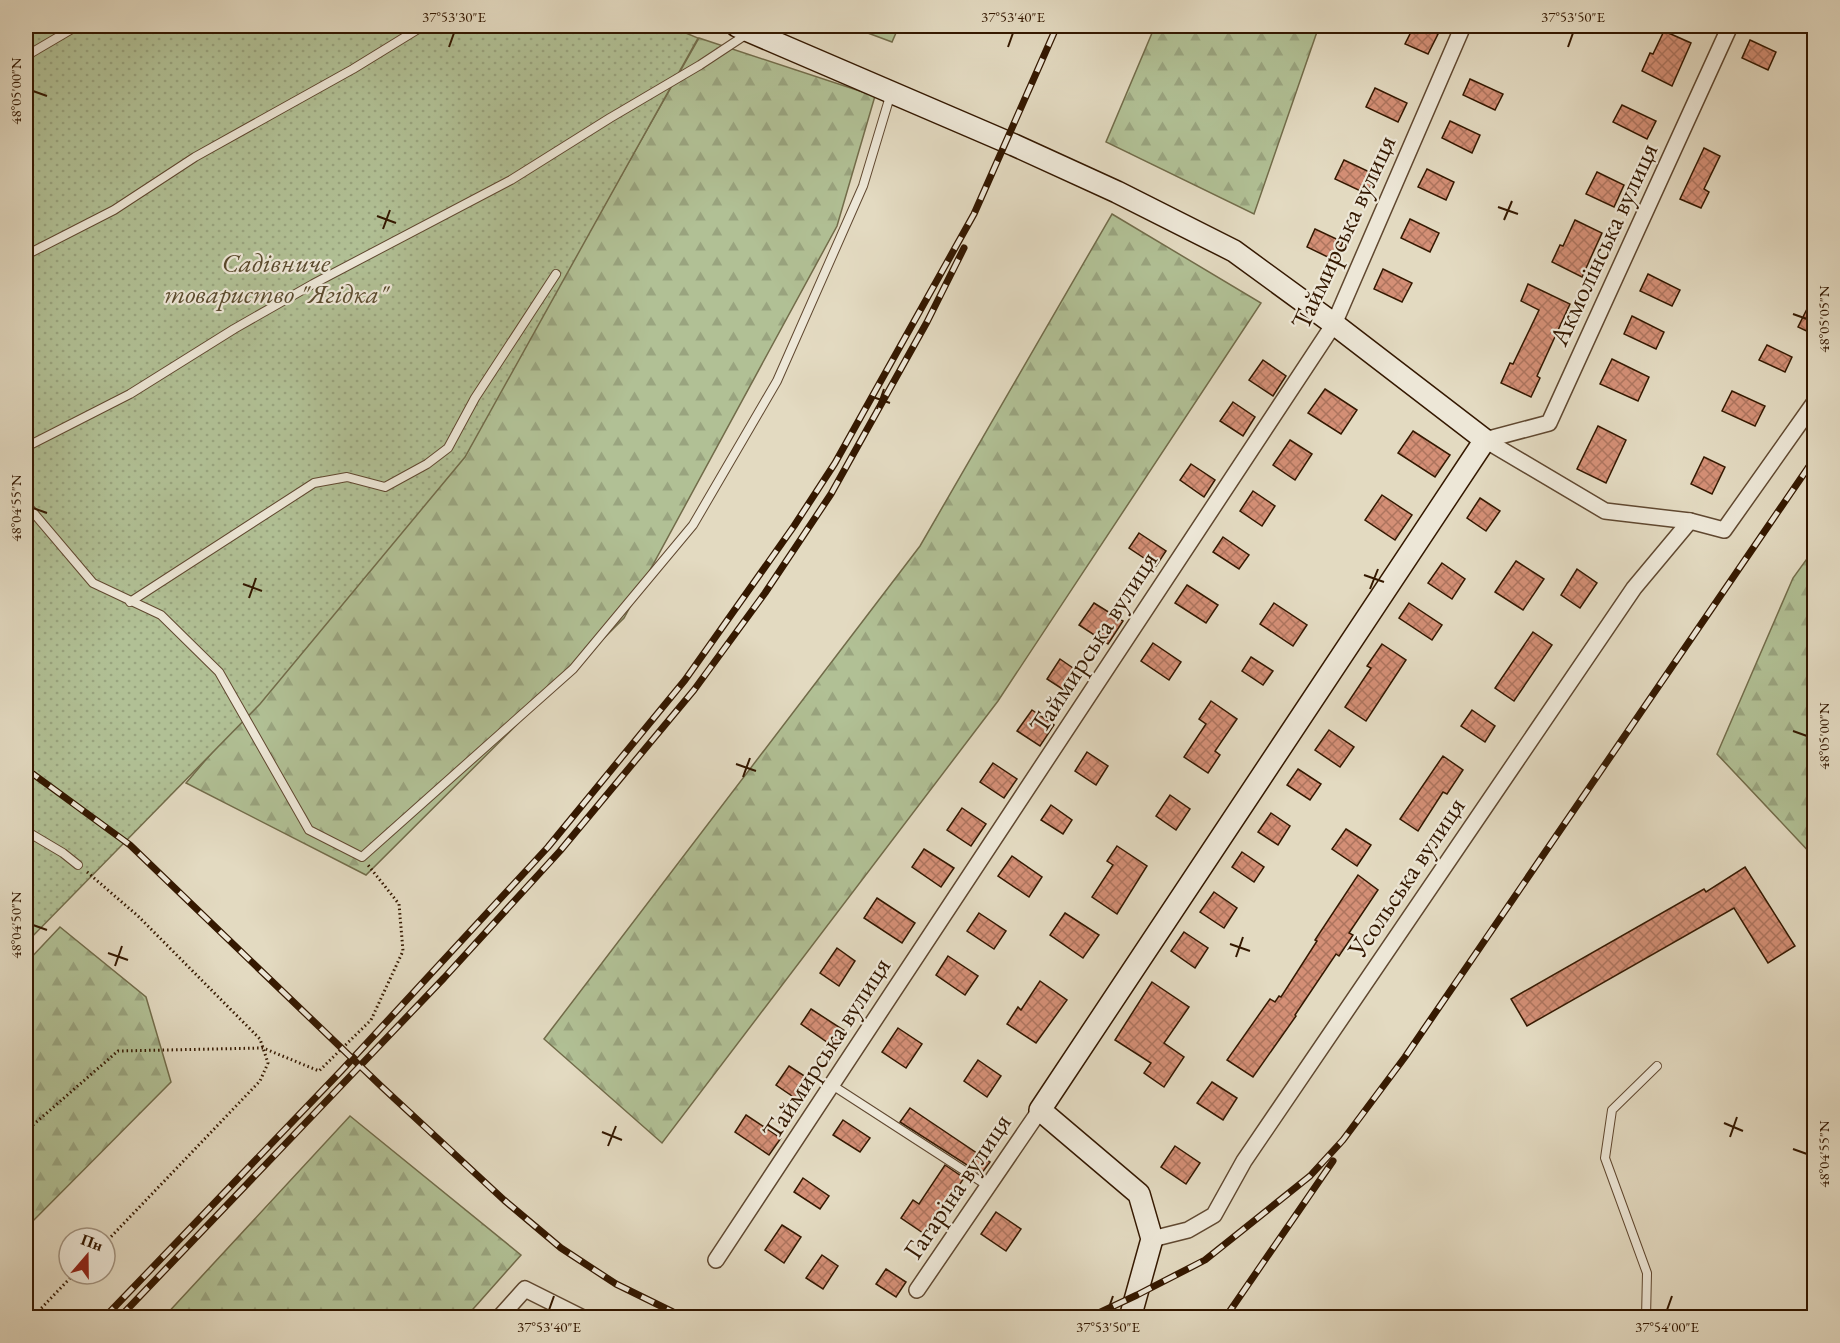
<svg xmlns="http://www.w3.org/2000/svg" width="1840" height="1343" font-family="'EB Garamond',serif">
<style>
.forest{fill:url(#forest-firs);stroke:#726c4a;stroke-width:1.5}
.garden{fill:url(#garden-dots);stroke:#726c4a;stroke-width:1.5}
.building{fill:url(#building-cross-hatch);stroke:#341800;stroke-width:1.5}
.lines{fill:none;stroke-linecap:round;stroke-linejoin:round}
.service-casing{stroke:#604830;stroke-width:10}
.minor-casing{stroke:#604830;stroke-width:18}
.secondary-casing{stroke:#341800;stroke-width:24}
.path{stroke:#341800;stroke-width:3;stroke-dasharray:1.5 3;stroke-linecap:butt}
.service{stroke:#ede7d7;stroke-width:8}
.minor{stroke:#ede7d7;stroke-width:15}
.secondary{stroke:#ede7d7;stroke-width:21}
.rail-casing{stroke:#341800;stroke-width:7}
.rail{stroke:#ede7d7;stroke-width:4.5;stroke-dasharray:14;stroke-linecap:butt}
.ticks{fill:none;stroke:#341800;stroke-width:2}
.labels{text-anchor:middle;dominant-baseline:central;stroke-width:4.5;stroke-linejoin:round;paint-order:stroke}
.street-label{font-size:27px;fill:#341800;stroke:#ede7d7}
.park-label{font-size:27px;font-style:italic;fill:#5a4a2d;stroke:#ede7d7}
.neatline{fill:none;stroke:#341800;stroke-width:2}
.ticks-label{font-size:15px;text-anchor:middle;fill:#341800}
</style>
<defs>
<pattern id="forest-firs" width="22" height="20" patternUnits="userSpaceOnUse" patternTransform="scale(1.5)"><rect width="22" height="20" fill="#b1c095"/><path d="M5 1l3.5 6h-7zM16 11l3.5 6h-7z" fill="#99a47f"/></pattern>
<pattern id="garden-dots" width="8" height="8" patternUnits="userSpaceOnUse" patternTransform="scale(1.5)"><rect width="8" height="8" fill="#b1c095"/><path d="M2 2h.1M6 6h.1" fill="none" stroke="#99a47f" stroke-width="1.8" stroke-linecap="round"/></pattern>
<pattern id="building-cross-hatch" width="8" height="8" patternUnits="userSpaceOnUse" patternTransform="scale(1.5)"><rect width="8" height="8" fill="#d48f76"/><path d="M0 0l8 8M0 8l8-8" fill="none" stroke="#ad745e"/></pattern>
</defs>
<rect width="100%" height="100%" fill="#e3dac1"/>
<filter id="stains"><feTurbulence type="fractalNoise" baseFrequency=".00333" numOctaves="4"/><feColorMatrix values="0 0 0 0 .2 0 0 0 0 .09 0 0 0 0 .02 0 0 0 .5 -.17"/></filter>
<radialGradient id="worn" r=".72"><stop offset=".6" stop-color="#630" stop-opacity="0"/><stop offset="1" stop-color="#630" stop-opacity=".3"/></radialGradient>
<g class="forest">
<path d="M849,26H899L892,42Z"/>
<path d="M1155,26H1319L1254,214L1106,142Z"/>
<path d="M699,38L875,96L837,226L624,618L366,875L186,783L456,467Z"/>
<path d="M1112,214L1261,303L998,701L662,1143L544,1039L920,546Z"/>
<path d="M1814,549V857L1717,754L1793,578Z"/>
<path d="M60,927L146,997L171,1082L26,1228V963Z"/>
<path d="M350,1116L521,1255L466,1317H164Z"/>
</g>
<path class="garden" d="M26,26H669L698,38L465,457L260,704L26,943Z"/>
<g class="building">
<path d="M1414,26H1420L1438,34L1428,54L1405,44Z"/>
<path d="M1664,31L1691,43L1672,86L1642,71L1650,53L1653,54Z"/>
<path d="M1750,40L1776,52L1768,70L1742,58Z"/>
<path d="M1470,79L1503,94L1495,110L1463,95Z"/>
<path d="M1375,88L1407,103L1398,122L1366,107Z"/>
<path d="M1622,105L1656,121L1647,139L1613,122Z"/>
<path d="M1450,121L1480,135L1472,153L1442,138Z"/>
<path d="M1704,148L1720,156L1704,189L1709,192L1701,208L1680,199Z"/>
<path d="M1344,160L1376,175L1367,194L1335,179Z"/>
<path d="M1427,169L1454,182L1446,200L1418,187Z"/>
<path d="M1597,172L1624,185L1614,207L1586,194Z"/>
<path d="M1410,219L1439,233L1430,252L1401,238Z"/>
<path d="M1575,220L1602,233L1582,277L1552,262L1560,245L1563,246Z"/>
<path d="M1315,229L1343,242L1334,260L1307,247Z"/>
<path d="M1383,269L1412,283L1402,302L1374,289Z"/>
<path d="M1648,274L1680,290L1672,306L1640,291Z"/>
<path d="M1528,284L1570,304L1537,376L1540,378L1531,397L1501,383L1510,363L1513,364L1539,310L1521,301Z"/>
<path d="M1815,293V335L1798,327Z"/>
<path d="M1632,316L1664,332L1656,349L1624,334Z"/>
<path d="M1767,345L1792,357L1785,372L1759,360Z"/>
<path d="M1612,359L1649,377L1638,401L1600,384Z"/>
<path d="M1263,360L1286,376L1273,396L1249,380Z"/>
<path d="M1325,389L1357,410L1341,434L1308,413Z"/>
<path d="M1732,391L1765,406L1755,426L1722,411Z"/>
<path d="M1233,402L1255,417L1243,436L1220,421Z"/>
<path d="M1598,426L1626,440L1606,483L1577,469Z"/>
<path d="M1413,431L1450,455L1435,477L1398,453Z"/>
<path d="M1290,440L1312,454L1295,480L1273,465Z"/>
<path d="M1704,457L1725,467L1712,494L1691,484Z"/>
<path d="M1191,464L1215,480L1204,497L1180,480Z"/>
<path d="M1253,491L1275,506L1262,526L1240,511Z"/>
<path d="M1382,495L1412,515L1395,540L1365,520Z"/>
<path d="M1480,498L1500,511L1486,531L1467,518Z"/>
<path d="M1139,533L1166,551L1156,566L1129,548Z"/>
<path d="M1223,537L1249,555L1239,569L1213,552Z"/>
<path d="M1516,561L1544,579L1523,610L1495,592Z"/>
<path d="M1442,563L1465,579L1452,599L1428,583Z"/>
<path d="M1577,569L1597,583L1580,608L1561,595Z"/>
<path d="M1187,585L1218,605L1206,623L1175,603Z"/>
<path d="M1094,603L1123,621L1108,644L1079,625Z"/>
<path d="M1274,603L1307,625L1293,646L1260,624Z"/>
<path d="M1409,603L1442,625L1432,640L1399,618Z"/>
<path d="M1533,632L1552,645L1514,701L1495,688Z"/>
<path d="M1153,643L1181,662L1169,680L1141,661Z"/>
<path d="M1382,644L1406,660L1366,721L1345,707L1371,668L1367,666Z"/>
<path d="M1251,657L1273,671L1263,685L1242,671Z"/>
<path d="M1060,659L1083,675L1070,694L1047,679Z"/>
<path d="M1211,701L1237,719L1215,751L1220,755L1208,773L1184,757L1206,724L1199,719Z"/>
<path d="M1032,710L1054,725L1040,746L1017,731Z"/>
<path d="M1472,710L1495,726L1485,742L1461,726Z"/>
<path d="M1329,730L1354,747L1340,767L1315,750Z"/>
<path d="M1087,752L1108,766L1096,785L1075,771Z"/>
<path d="M1443,756L1463,770L1447,794L1443,792L1418,831L1400,819Z"/>
<path d="M993,763L1017,779L1004,798L980,782Z"/>
<path d="M1298,769L1321,784L1310,800L1287,785Z"/>
<path d="M1170,795L1190,809L1176,830L1156,816Z"/>
<path d="M1051,805L1072,820L1063,834L1041,820Z"/>
<path d="M962,808L986,824L971,846L947,830Z"/>
<path d="M1271,813L1290,826L1278,845L1258,832Z"/>
<path d="M1346,829L1371,845L1357,866L1332,849Z"/>
<path d="M1117,846L1147,866L1117,914L1092,897L1113,865L1107,861Z"/>
<path d="M924,849L954,868L941,887L912,867Z"/>
<path d="M1242,852L1264,867L1254,882L1232,867Z"/>
<path d="M1012,856L1042,877L1029,897L998,876Z"/>
<path d="M1745,867L1795,946L1768,963L1734,908L1527,1026L1511,999L1704,889L1706,892Z"/>
<path d="M1358,875L1378,890L1349,933L1353,935L1339,956L1336,954L1295,1015L1296,1016L1253,1077L1227,1060L1270,999L1275,1002L1279,996L1281,997L1317,941L1315,940Z"/>
<path d="M1214,892L1237,908L1224,928L1200,912Z"/>
<path d="M877,898L915,923L902,943L864,918Z"/>
<path d="M979,913L1006,931L994,949L967,931Z"/>
<path d="M1065,913L1099,935L1083,958L1050,935Z"/>
<path d="M1184,932L1208,948L1195,968L1171,951Z"/>
<path d="M837,948L855,961L839,986L820,973Z"/>
<path d="M948,956L978,976L965,995L936,975Z"/>
<path d="M1040,981L1067,1000L1036,1043L1007,1024L1018,1007L1021,1010Z"/>
<path d="M1152,982L1189,1007L1164,1043L1184,1057L1164,1087L1144,1073L1151,1063L1115,1040Z"/>
<path d="M811,1009L845,1031L834,1047L801,1024Z"/>
<path d="M898,1028L922,1044L906,1068L882,1052Z"/>
<path d="M978,1060L1001,1076L987,1097L964,1081Z"/>
<path d="M789,1066L812,1081L798,1100L776,1085Z"/>
<path d="M1212,1082L1237,1098L1223,1120L1197,1103Z"/>
<path d="M910,1108L990,1162L981,1174L900,1122Z"/>
<path d="M746,1115L781,1138L769,1155L735,1132Z"/>
<path d="M843,1120L870,1138L860,1152L833,1135Z"/>
<path d="M1175,1146L1200,1163L1186,1184L1161,1167Z"/>
<path d="M945,1165L964,1178L926,1235L901,1218L913,1200L919,1204Z"/>
<path d="M803,1178L829,1196L820,1209L794,1192Z"/>
<path d="M996,1212L1021,1229L1006,1251L981,1234Z"/>
<path d="M782,1225L801,1237L784,1263L765,1250Z"/>
<path d="M822,1255L838,1266L823,1289L806,1278Z"/>
<path d="M886,1269L906,1282L896,1297L876,1284Z"/>
</g>
<g class="lines">
<g class="service-casing">
<g id="service">
<path d="M26,56L77,26"/>
<path d="M26,255L114,210L195,157L353,69L423,26"/>
<path d="M26,447L130,394L234,329L313,284L511,180L610,118L700,65L747,34"/>
<path d="M26,504L93,583L161,615L219,672L309,830L362,857L573,669L693,525L777,381L863,186L891,93"/>
<path d="M130,602L314,483L347,477L385,487L427,464L448,448L475,398L556,274"/>
<path d="M26,831L63,853L78,865"/>
<path d="M832,1085L988,1186"/>
<path d="M1646,1318L1647,1273L1605,1158L1612,1110L1657,1066"/>
</g>
</g>
<g class="minor-casing">
<g id="minor">
<path d="M1485,440L1549,423L1730,26"/>
<path d="M1485,440L1605,511L1690,521L1724,530L1814,403"/>
<path d="M1152,1239L1188,1230L1214,1215L1244,1161L1634,588L1690,521"/>
<path d="M716,1260L1334,324L1463,26"/>
<path d="M917,1290L1040,1110"/>
<path d="M499,1318L525,1289L583,1318"/>
</g>
</g>
<g class="secondary-casing">
<path id="secondary" d="M737,26L1014,145L1117,192L1234,251L1334,324L1485,440L1040,1110L1139,1194L1152,1239L1130,1318"/>
</g>
<g class="path">
<path d="M87,872L138,916L260,1039L268,1063L260,1081L105,1243"/>
<path d="M26,1131L118,1051L263,1048L319,1071L371,1020L403,951L399,904L368,865"/>
<path d="M32,1318L74,1274"/>
</g>
<use href="#service" class="service"/>
<use href="#minor" class="minor"/>
<use href="#secondary" class="secondary"/>
<g class="rail-casing">
<g id="rail">
<path d="M26,771L33,774L130,845L382,1087L504,1200L561,1248L616,1284L673,1312L688,1318"/>
<path d="M104,1318L342,1070L548,847L685,680L794,526L835,463L974,214L1057,26"/>
<path d="M119,1318L444,978L560,851L694,690L765,593L831,494L927,322L964,248"/>
<path d="M1088,1318L1137,1295L1205,1260L1310,1176L1343,1140L1405,1057L1814,459"/>
<path d="M1225,1318L1333,1161"/>
</g>
</g>
<use href="#rail" class="rail"/>
</g>
<path class="ticks" d="M449,47L454,33M1008,47L1013,33M1568,47L1573,33M33,91L47,96M1498,207L1518,214M377,216L396,223M1504,220L1512,201M383,229L390,210M1793,314L1807,319M870,396L890,403M877,409L884,389M33,508L47,513M1364,575L1384,582M243,584L262,591M1370,589L1378,569M249,598L256,578M1793,731L1807,736M736,764L756,771M743,777L750,758M33,925L47,930M1230,944L1250,951M108,953L128,960M1236,957L1243,937M115,966L122,946M1724,1123L1743,1131M602,1132L622,1140M1730,1137L1737,1117M608,1146L616,1126M1793,1149L1807,1154M549,1310L554,1296M1108,1310L1113,1296M1667,1310L1672,1296"/>
<g class="labels">
<g class="street-label">
<text transform="translate(1343 232) rotate(-65)">Таймирська вулиця</text>
<text transform="translate(1603 244) rotate(-65)">Акмолiнська вулиця</text>
<text transform="translate(1093 642) rotate(-57)">Таймирська вулиця</text>
<text transform="translate(1406 877) rotate(-56)">Усольська вулиця</text>
<text transform="translate(826 1048) rotate(-57)">Таймирська вулиця</text>
<text transform="translate(957 1186) rotate(-56)">Гагаріна вулиця</text>
</g>
<g class="park-label">
<text x="276" y="262">Садівниче<tspan x="276" dy="31">товариство "Ягідка"</tspan></text>
</g>
</g>
<rect width="1840" height="1343" fill="none" stroke="#e3dac1" stroke-width="66"/>
<g transform="translate(87 1256) rotate(20)"><circle r="28" fill="#ede7d7" stroke="#a39481" stroke-width="1.5"/>
<path d="M0-4.5L10 22L0 15L-10 22Z" fill="#8f2418"/>
<text y="-9" font-size="16" font-weight="bold" text-anchor="middle" fill="#341800">Пн</text>
</g>
<rect x="33" y="33" width="1774" height="1277" class="neatline"/>
<g class="ticks-label">
<text x="454" y="22">37°53'30"E</text>
<text x="1013" y="22">37°53'40"E</text>
<text x="1573" y="22">37°53'50"E</text>
<text transform="translate(16 91) rotate(-90)" y="5">48°05'00"N</text>
<text transform="translate(1824 319) rotate(-90)" y="5">48°05'05"N</text>
<text transform="translate(16 508) rotate(-90)" y="5">48°04'55"N</text>
<text transform="translate(1824 736) rotate(-90)" y="5">48°05'00"N</text>
<text transform="translate(16 925) rotate(-90)" y="5">48°04'50"N</text>
<text transform="translate(1824 1154) rotate(-90)" y="5">48°04'55"N</text>
<text x="549" y="1332">37°53'40"E</text>
<text x="1108" y="1332">37°53'50"E</text>
<text x="1667" y="1332">37°54'00"E</text>
</g>
<rect width="100%" height="100%" filter="url(#stains)"/>
<rect width="100%" height="100%" fill="url(#worn)"/>
</svg>
